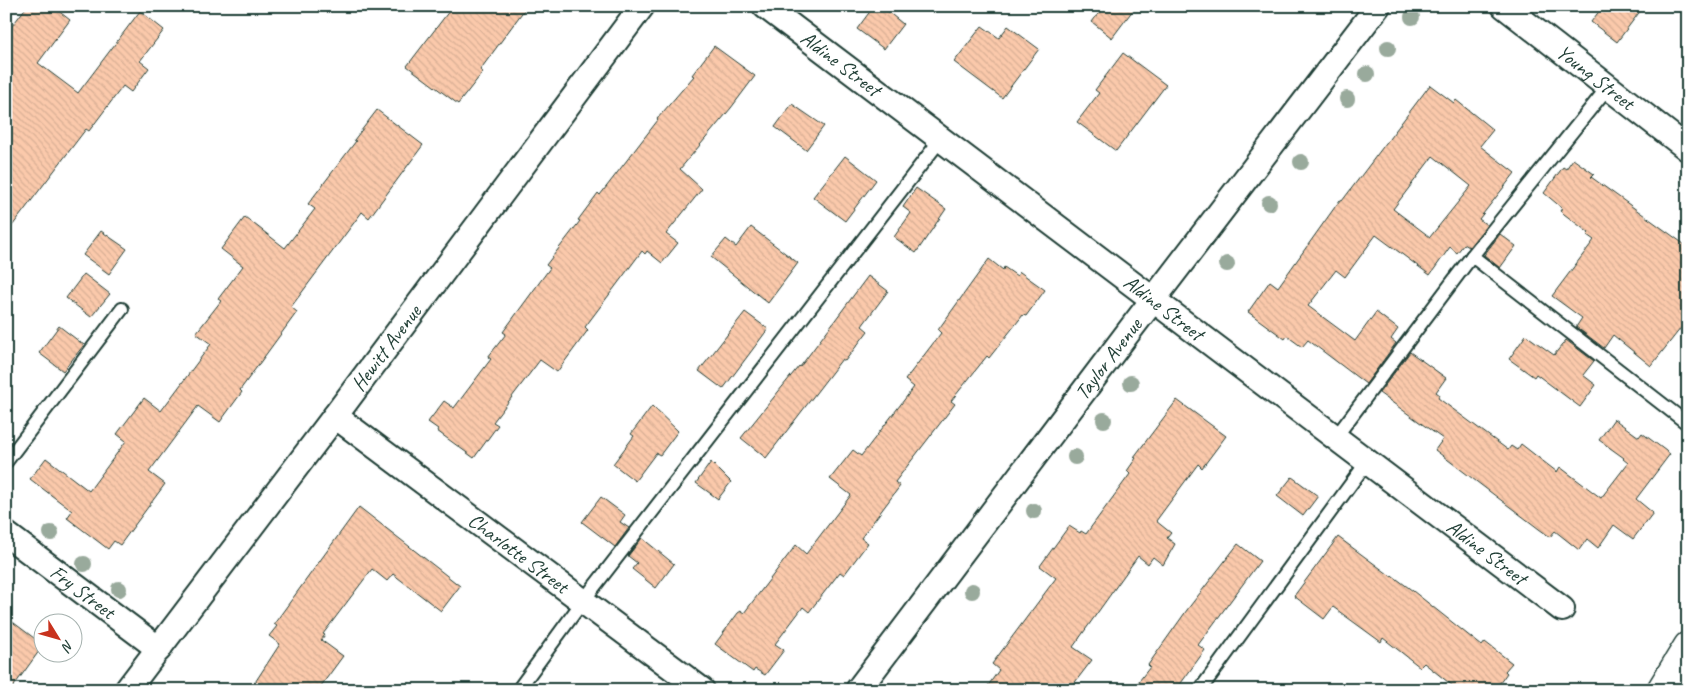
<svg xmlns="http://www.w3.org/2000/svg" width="1694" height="696" font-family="Caveat,sans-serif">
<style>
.building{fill:url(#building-back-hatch);stroke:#1f3d34;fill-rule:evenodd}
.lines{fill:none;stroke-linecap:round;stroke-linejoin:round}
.lane-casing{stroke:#1f3d34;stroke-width:16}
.street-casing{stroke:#1f3d34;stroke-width:28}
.secondary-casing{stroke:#1f3d34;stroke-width:31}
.lane{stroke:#fff;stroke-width:12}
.street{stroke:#fff;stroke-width:24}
.secondary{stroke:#fff;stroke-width:28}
.tree{fill:#99aa9c}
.labels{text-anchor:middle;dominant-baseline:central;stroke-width:4;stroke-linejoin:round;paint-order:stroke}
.street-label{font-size:21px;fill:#1f3d34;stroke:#fff}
</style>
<defs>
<pattern id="building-back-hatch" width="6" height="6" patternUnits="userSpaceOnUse" patternTransform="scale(1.25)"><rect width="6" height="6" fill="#fbc9ab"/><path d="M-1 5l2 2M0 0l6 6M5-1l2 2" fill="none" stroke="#d7ae94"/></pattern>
</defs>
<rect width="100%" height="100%" fill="#fff"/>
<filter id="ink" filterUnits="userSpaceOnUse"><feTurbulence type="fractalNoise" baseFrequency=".02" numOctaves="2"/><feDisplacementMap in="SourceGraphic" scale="10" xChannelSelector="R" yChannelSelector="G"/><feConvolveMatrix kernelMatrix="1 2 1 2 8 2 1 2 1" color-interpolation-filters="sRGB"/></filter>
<g filter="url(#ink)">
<g class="building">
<path d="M27,6H52L70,20L38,63L78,93L140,11L164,30L140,61L149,68L131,92L123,86L89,131L86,129L6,234V34Z"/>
<path d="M453,6H527L480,70L483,72L458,104L407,66Z"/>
<path d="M874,6H881L903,24L884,49L857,29Z"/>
<path d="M1104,6H1136L1112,38L1092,22Z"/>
<path d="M1603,6H1644L1617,42L1591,22Z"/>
<path d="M982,26L999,38L1008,26L1039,49L1002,98L954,62Z"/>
<path d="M714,46L755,76L731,108L680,169L702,189L666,234L678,243L662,263L647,251L645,254L642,251L585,327L588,330L557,372L540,360L493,422L498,425L474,458L437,431L438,429L428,422L444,401L454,408L491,359L488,357L506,334L503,332L550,268L546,265L580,221L578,220L598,193L600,195L658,120L657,119L694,76L692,75Z"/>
<path d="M1123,53L1166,85L1116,151L1077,122L1099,93L1095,90Z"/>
<path d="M1430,85L1454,103L1456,100L1493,130L1480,146L1515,173L1479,219L1487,225L1469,247L1464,244L1457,253L1450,247L1430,275L1376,235L1345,277L1336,270L1308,306L1355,341L1376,312L1398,329L1391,339L1396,343L1366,384L1308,340L1302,347L1287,336L1285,339L1248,312L1270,281L1278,287L1340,200L1342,201ZM1433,156L1471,186L1430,237L1393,209Z"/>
<path d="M792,104L824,126L806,150L775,127Z"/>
<path d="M377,110L423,145L369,218L362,212L291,307L297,312L240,390L242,392L220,422L198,406L149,472L165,484L120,545L114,541L108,549L67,518L72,511L30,479L46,458L89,491L126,441L117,434L144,398L161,411L211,344L196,333L221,301L218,299L243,266L221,249L245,217L285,248L315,209L308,204L356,141L354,140Z"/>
<path d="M845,156L876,180L845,221L813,197Z"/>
<path d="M1573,159L1594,174L1591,177L1688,247V319L1651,366L1613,335L1604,348L1576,327L1582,318L1552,296L1594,240L1587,235L1589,233L1560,211L1562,208L1544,193L1563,167L1566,169Z"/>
<path d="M916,188L946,209L916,253L894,237L911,213L903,207Z"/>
<path d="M751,227L798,263L768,303L711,257L726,239L736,247Z"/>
<path d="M101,231L127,249L109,274L83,255Z"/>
<path d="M1500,234L1516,246L1500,268L1484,255Z"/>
<path d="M989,259L1003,270L1004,267L1017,276L1020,272L1045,290L1026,316L1023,315L989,358L987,356L951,401L955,404L895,482L900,486L861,538L868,543L844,575L840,572L809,612L803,607L775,644L784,650L765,675L755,669L753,672L715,644L738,613L741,611L744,613L796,545L806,554L851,495L830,479L853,450L861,456L914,387L905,380L941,333L938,330Z"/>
<path d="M84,274L110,294L91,317L66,298Z"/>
<path d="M868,276L888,291L862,326L868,331L845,361L842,359L766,458L741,438L799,366L800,367Z"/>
<path d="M745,312L768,329L723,389L699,371Z"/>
<path d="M59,326L84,345L63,371L39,353Z"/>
<path d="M1526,335L1554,355L1566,340L1594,361L1583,375L1596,385L1580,407L1536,374L1534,377L1509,359Z"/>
<path d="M1410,352L1446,378L1436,392L1440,395L1438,398L1508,450L1511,446L1517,450L1521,444L1557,472L1560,467L1601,498L1628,463L1623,459L1624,458L1599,440L1614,419L1639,437L1642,433L1670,454L1636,499L1653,513L1633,539L1614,525L1598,548L1587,539L1579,550L1555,531L1550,537L1539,529L1435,450L1443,439L1379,393Z"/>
<path d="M1177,400L1226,436L1202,468L1198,464L1156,521L1171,533L1167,538L1175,544L1163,565L1153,557L1148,564L1138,556L1073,647L1092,660L1069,690H985L999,670L992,664L1056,578L1040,566L1069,526L1080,533L1081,531L1086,534L1130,474L1127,471L1136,458L1134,457Z"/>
<path d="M652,406L678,431L660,455L656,453L635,481L613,464L634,436L631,434Z"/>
<path d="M711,462L731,482L718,499L696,483Z"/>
<path d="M1292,477L1318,496L1303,516L1277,496Z"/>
<path d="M601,497L625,515L620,522L629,528L615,547L582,522Z"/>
<path d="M359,507L460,586L441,611L393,574L387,581L372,569L323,634L325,635L321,640L343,656L318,690H250L280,644L269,636L277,626L274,624Z"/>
<path d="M1338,537L1392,577L1393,576L1413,591L1482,646L1485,642L1512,663L1505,671L1507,673L1495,690H1458L1424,663L1420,667L1383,638L1381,642L1333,607L1324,619L1294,596Z"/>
<path d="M642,538L674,564L656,588L632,569L637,563L628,556Z"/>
<path d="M1238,544L1260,561L1198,645L1205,650L1176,690H1132L1150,667L1148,665L1187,610Z"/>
<path d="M6,617L42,644V647L11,690H6Z"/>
</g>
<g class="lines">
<g class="lane-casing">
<g id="lane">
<path d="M1472,256L1688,424"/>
<path d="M1335,438L1472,256L1608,87"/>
<path d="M6,462L122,309"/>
<path d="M518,690L583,601L941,139"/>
<path d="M1200,690L1367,462"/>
</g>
</g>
<g class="street-casing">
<g id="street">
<path id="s1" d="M765,6L1562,609"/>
<path id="s2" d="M1504,6L1688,149"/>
<path id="s3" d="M335,416L702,690"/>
<path id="s4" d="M6,534L159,649"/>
<path id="s5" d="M127,690L335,416L642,6"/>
<path id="s6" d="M858,690L1133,326L1378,6"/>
</g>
</g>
<g class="secondary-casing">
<path id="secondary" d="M1661,690L1688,646"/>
</g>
<use href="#lane" class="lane"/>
<use href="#street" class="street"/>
<use href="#secondary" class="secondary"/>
</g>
<g class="tree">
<circle cx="1412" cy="17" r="8"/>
<circle cx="1388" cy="48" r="8"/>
<circle cx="1367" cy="74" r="8"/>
<circle cx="1347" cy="99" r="8"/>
<circle cx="1301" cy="162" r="8"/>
<circle cx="1269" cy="203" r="8"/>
<circle cx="1227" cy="264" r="8"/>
<circle cx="1131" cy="383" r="8"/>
<circle cx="1104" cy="420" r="8"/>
<circle cx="1075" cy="457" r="8"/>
<circle cx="1034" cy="511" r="8"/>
<circle cx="51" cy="533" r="8"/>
<circle cx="84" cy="564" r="8"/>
<circle cx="119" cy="589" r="8"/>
<circle cx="972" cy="591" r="8"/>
</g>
</g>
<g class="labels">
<g class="street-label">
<text stroke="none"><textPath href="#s1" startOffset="95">Aldine Street</textPath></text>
<text stroke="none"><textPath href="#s2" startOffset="116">Young Street</textPath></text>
<text stroke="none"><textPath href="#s1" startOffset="500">Aldine Street</textPath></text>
<text stroke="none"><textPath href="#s5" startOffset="429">Hewitt Avenue</textPath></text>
<text stroke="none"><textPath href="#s6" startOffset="415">Taylor Avenue</textPath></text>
<text stroke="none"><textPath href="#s1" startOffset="905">Aldine Street</textPath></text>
<text stroke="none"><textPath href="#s3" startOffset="229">Charlotte Street</textPath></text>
<text stroke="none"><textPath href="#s4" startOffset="96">Fry Street</textPath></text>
</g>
</g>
<rect width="1694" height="696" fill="none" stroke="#fff" stroke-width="25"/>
<rect x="12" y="12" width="1669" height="671" fill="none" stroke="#1f3d34" stroke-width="2" filter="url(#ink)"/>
<g transform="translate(58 638) rotate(127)"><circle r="24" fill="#ffffff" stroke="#a5b1ae"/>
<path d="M0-4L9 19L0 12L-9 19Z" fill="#c8321e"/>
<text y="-8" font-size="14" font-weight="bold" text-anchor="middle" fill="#1f3d34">N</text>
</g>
</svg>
